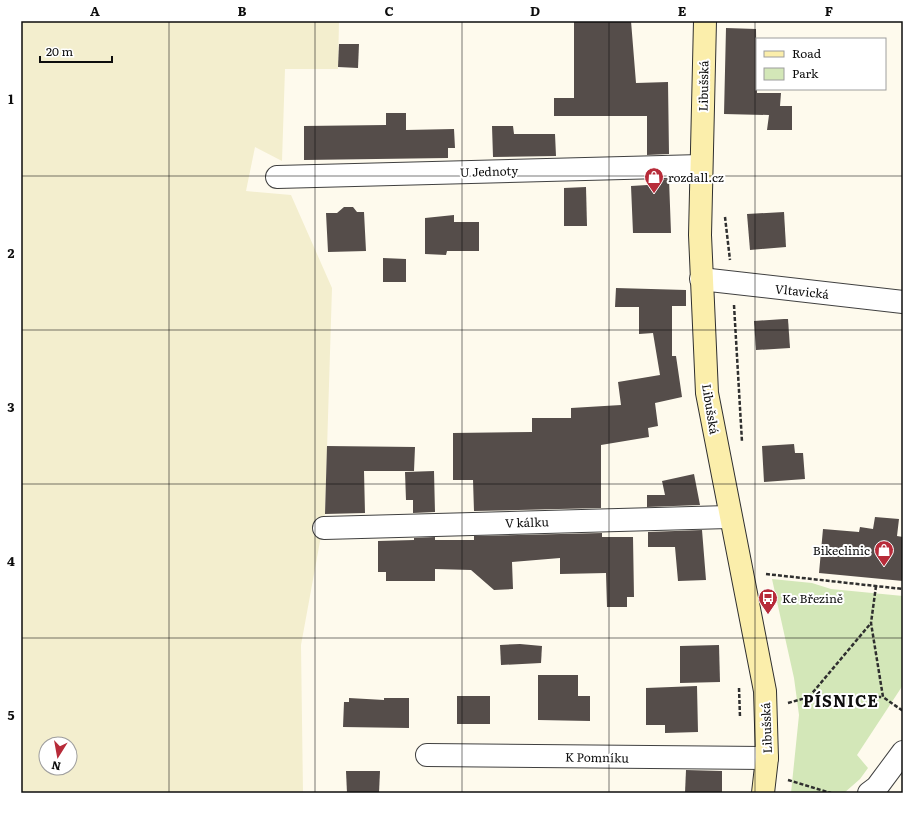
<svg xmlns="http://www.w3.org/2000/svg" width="924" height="814" font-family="Literata,serif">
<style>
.farmland{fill:#f3eece;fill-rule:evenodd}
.green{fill:#d3e7b8}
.building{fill:#554d4a}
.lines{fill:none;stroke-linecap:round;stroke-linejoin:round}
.street-casing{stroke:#404040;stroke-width:24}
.secondary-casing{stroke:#2f2f2f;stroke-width:24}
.path{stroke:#2f2f2f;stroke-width:2.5;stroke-dasharray:4 2;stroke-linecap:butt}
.street{stroke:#fff;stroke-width:22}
.secondary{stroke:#fbeeab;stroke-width:22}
.grid{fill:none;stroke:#0d0d0d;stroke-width:1;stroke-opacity:0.55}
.labels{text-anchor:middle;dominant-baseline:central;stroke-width:4;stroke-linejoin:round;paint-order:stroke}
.street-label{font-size:12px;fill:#0d0d0d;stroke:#fff}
.poi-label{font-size:12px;fill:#0d0d0d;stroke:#fff;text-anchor:start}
.district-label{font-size:16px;font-weight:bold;letter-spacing:1px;fill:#0d0d0d;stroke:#fff}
.neatline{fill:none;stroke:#0d0d0d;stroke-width:1.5}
.grid-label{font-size:13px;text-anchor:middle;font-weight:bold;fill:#0d0d0d}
</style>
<rect width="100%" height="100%" fill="#fefaed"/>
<path class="farmland" d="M21,21H339L338,69H285L282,161L255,147L246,191L291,195L332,288L325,514L301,645L303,793H21ZM46,744H70V768H46Z"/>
<path class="green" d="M772,579L812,583L831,589L903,596V685L857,755L868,768L860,779L844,793H791L799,715L794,678Z"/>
<g class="building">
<path d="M574,21H631L636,83L668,82L669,154L647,155V116H554V98H574Z"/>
<path d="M726,28L756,29L757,93H781L780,106H792V130H767L769,115L724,114Z"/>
<path d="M339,44H359L358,68L338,67Z"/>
<path d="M386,113H406V130L454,129L455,148H448V158L304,160V126L386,125Z"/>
<path d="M492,126H513L514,134H555L556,156L493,157Z"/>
<path d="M669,179L671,233H633L631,186L647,185V180Z"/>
<path d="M586,187L587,226H564V188Z"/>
<path d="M344,207H353L357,212H364L366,251L328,252L326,213H337Z"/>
<path d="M784,212L786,247L750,250L747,214Z"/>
<path d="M454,215V222H479V251H447L446,255L425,254V218Z"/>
<path d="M383,258L406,259V282H383Z"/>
<path d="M616,288L686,290V306H672V356H676L682,397L655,403L658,426L648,428L649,437L601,445V508L474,511L473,480H453V433L532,432V418H571V408L621,405L618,382L660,375L653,333L639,334V307H615Z"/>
<path d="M784,319H788L790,348L756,350L754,321Z"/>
<path d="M794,444L795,453H803L805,479L764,482L762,446Z"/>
<path d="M327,446L415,447L414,471H364L365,513L325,514Z"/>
<path d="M434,471L435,512L413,513V500H406L405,472Z"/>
<path d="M694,474L700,505L647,507V495H665L662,481Z"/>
<path d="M875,517L899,519L897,536L903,537V581L819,573L823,529L859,532L860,527L873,529Z"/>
<path d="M702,530L706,580L678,581L675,547H648V532Z"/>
<path d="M602,533V537H633L634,597H627V607H607L606,573L560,574V558L512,562L513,589L494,590L471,570L435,569V581H386V572H378V541L414,540V538L435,537V540H474V536Z"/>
<path d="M520,644L542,646L541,663L501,665L500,645Z"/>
<path d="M719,645L720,682L680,683V646Z"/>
<path d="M538,675H578V696H590V721L538,720Z"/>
<path d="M697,686L698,732L665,733V725H646V688Z"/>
<rect x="457" y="696" width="33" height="28"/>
<path d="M349,698L384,700V698H409V728L343,727L344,702H349Z"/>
<path d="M686,770L722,771V793H685Z"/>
<path d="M346,771H380L379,793H347Z"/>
</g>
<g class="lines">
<g class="street-casing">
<g id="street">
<path d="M277,177L701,166"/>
<path d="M701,279L903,302"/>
<path d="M324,528L729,517"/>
<path d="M427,755L767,758"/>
<path d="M869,793L877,787L903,752"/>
</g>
</g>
<g class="secondary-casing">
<path id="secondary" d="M705,21L700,235L707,393L765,691L767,758L763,793"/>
</g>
<g class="path">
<path d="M725,217L730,260"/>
<path d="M734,305L742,442"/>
<path d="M766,574L903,589"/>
<path d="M876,586L871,623L883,697L903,711"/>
<path d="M739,688L740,717"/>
<path d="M809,697L871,623"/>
<path d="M788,703L809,697H883"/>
<path d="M788,780L831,793"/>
</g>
<use href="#street" class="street"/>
<use href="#secondary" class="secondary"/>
</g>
<path class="grid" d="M169,21V793M315,21V793M462,21V793M609,21V793M755,21V793M21,176H903M21,330H903M21,484H903M21,638H903"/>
<defs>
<g id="shop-pin" transform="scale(1)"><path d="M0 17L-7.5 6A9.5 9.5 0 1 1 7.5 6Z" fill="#b72b39" stroke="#fff"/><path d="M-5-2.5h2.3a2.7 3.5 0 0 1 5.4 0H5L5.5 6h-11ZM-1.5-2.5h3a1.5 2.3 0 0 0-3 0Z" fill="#fff"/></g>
<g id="bus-pin" transform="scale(1)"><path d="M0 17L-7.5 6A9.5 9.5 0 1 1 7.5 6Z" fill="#b72b39" stroke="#fff"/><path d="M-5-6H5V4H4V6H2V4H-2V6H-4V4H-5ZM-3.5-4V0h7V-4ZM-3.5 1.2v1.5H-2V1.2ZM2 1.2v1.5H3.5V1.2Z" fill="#fff"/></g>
</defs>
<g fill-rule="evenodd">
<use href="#shop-pin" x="654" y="177"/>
<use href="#shop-pin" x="884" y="550"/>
<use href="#bus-pin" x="768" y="598"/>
</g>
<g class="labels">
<g class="street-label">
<text transform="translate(703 86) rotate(-89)">Libušská</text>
<text transform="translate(489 171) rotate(-2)">U Jednoty</text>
<text transform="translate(802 291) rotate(6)">Vltavická</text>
<text transform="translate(711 409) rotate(81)">Libušská</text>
<text transform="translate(527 522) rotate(-2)">V kálku</text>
<text transform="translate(766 728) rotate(-92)">Libušská</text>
<text transform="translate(597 757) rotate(1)">K Pomníku</text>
</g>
<g class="poi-label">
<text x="668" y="177">rozdall.cz</text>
<text x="870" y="550" text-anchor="end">Bikeclinic</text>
<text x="782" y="598">Ke Březině</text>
</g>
<g class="district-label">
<text x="841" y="700">PÍSNICE</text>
</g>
</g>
<rect width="924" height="814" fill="none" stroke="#ffffff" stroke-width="44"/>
<rect x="756" y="38" width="130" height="52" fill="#ffffff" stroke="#9e9e9e"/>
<rect x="764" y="51" width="20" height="6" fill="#fbeeab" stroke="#9e9e9e"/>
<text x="792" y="58" font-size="12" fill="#0d0d0d">Road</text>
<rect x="764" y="68" width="20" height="12" fill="#d3e7b8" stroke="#9e9e9e"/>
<text x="792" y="78" font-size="12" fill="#0d0d0d">Park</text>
<g transform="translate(58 756) rotate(191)"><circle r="19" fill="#ffffff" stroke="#9e9e9e"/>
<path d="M0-3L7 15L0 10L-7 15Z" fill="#b72b39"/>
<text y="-6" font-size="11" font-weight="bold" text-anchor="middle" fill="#0d0d0d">N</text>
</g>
<path d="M40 56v6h72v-6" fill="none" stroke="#0d0d0d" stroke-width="2"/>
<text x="46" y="56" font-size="12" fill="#0d0d0d" stroke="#ffffff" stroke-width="3" paint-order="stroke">20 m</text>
<rect x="22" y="22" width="880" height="770" class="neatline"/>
<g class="grid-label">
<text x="95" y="16">A</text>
<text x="242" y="16">B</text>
<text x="389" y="16">C</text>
<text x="535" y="16">D</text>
<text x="682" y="16">E</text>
<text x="829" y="16">F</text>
<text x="11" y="104">1</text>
<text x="11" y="258">2</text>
<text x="11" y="412">3</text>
<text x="11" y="566">4</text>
<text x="11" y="720">5</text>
</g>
</svg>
